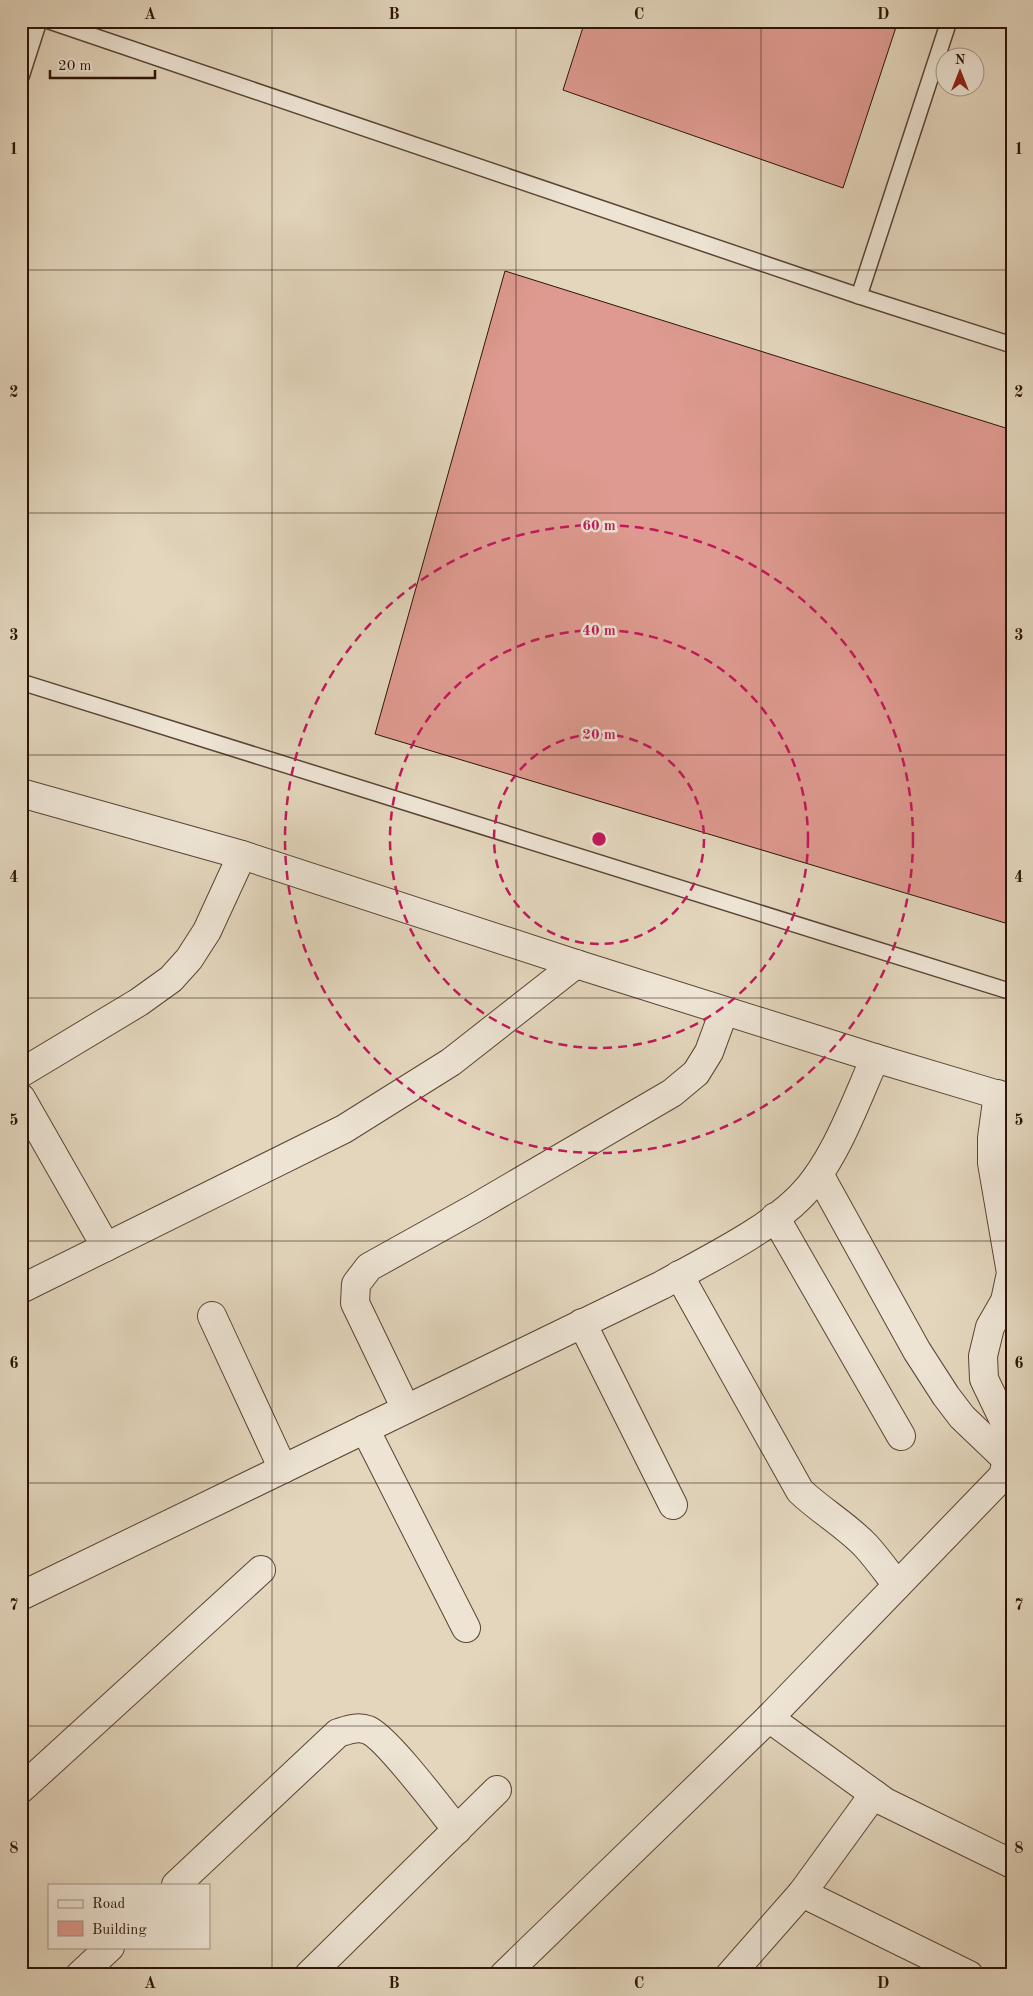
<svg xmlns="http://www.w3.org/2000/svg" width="1033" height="1996" font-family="'Old Standard TT',serif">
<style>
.building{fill:#de9a90;stroke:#2d1407}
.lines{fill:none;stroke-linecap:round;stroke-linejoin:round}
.service-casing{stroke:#5a4434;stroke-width:18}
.minor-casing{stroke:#5a4434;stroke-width:30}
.tertiary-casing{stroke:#5a4434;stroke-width:30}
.service{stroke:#ede4d4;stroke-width:15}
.minor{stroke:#ede4d4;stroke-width:28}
.tertiary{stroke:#ede4d4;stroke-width:28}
.grid{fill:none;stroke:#2d1407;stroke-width:1;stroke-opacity:0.55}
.ring{fill:none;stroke:#c2185b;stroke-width:2.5;stroke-dasharray:9 6}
.centre{fill:#c2185b;stroke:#ede4d4;stroke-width:2.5}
.ring-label{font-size:15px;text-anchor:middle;font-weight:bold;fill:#c2185b;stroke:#ede4d4;stroke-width:5;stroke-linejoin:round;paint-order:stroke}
.neatline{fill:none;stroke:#2d1407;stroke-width:2}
.grid-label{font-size:16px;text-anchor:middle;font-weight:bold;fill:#2d1407}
</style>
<rect width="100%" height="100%" fill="#e3d6bd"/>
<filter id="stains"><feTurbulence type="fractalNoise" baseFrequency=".004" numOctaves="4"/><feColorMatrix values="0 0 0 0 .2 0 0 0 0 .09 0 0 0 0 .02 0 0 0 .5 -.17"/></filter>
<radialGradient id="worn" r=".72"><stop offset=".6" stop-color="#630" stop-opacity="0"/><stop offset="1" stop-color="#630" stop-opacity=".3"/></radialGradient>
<g class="building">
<path d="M585,21H898L843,188L563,90Z"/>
<path d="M505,271L1012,430V925L375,734Z"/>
</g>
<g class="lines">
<g class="service-casing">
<g id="service">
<path d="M49,21L859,296L1012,345"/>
<path d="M21,77L39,21"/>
<path d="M859,296L949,21"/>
<path d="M21,682L1012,992"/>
</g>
</g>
<g class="minor-casing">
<g id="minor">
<path d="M21,1073L139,1002L171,979L189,959L207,931L242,855"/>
<path d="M21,1098L106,1247"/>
<path d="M819,1174L917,1351L946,1396L962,1417L1007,1460"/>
<path d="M775,1217L901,1436"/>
<path d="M679,1275L800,1491C821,1511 846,1525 866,1546C877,1558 887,1572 897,1585"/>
<path d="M21,1289L344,1129L451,1062L576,964"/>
<path d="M212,1316L283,1469"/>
<path d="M582,1323L673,1505"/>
<path d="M406,1409L355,1303L356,1284L369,1267L475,1208L672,1093L696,1073L709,1052L724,1011"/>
<path d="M365,1429L466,1628"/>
<path d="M21,1596L662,1285C706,1260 766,1232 801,1196C834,1163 856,1101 875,1058"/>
<path d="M769,1718L885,1802L1012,1864"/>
<path d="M21,1789L261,1570"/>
<path d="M176,1885L338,1733C348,1730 357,1726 368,1730C386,1737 441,1810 457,1830"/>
<path d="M802,1893L969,1975"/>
<path d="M80,1975L110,1947"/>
<path d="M309,1975L497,1790"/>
<path d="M504,1975L769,1718L1003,1476L1007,1460V1427L984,1379L983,1356L990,1327L1005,1301L1011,1273L992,1163V1138L998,1094"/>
<path d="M730,1975L802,1893L874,1794"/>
</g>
</g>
<g class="tertiary-casing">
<path id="tertiary" d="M21,793L242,855L576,964L875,1058L1012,1099"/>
</g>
<use href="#service" class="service"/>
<use href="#minor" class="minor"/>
<use href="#tertiary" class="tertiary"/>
</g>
<path class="grid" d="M272,21V1975M516,21V1975M761,21V1975M21,270H1012M21,513H1012M21,755H1012M21,998H1012M21,1241H1012M21,1483H1012M21,1726H1012"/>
<g class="ring">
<circle cx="599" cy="839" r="105"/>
<circle cx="599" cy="839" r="209"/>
<circle cx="599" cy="839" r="314"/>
</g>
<circle cx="599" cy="839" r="8" class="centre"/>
<g class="ring-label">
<text x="599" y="530">60 m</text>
<text x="599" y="635">40 m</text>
<text x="599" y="739">20 m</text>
</g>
<rect width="1033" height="1996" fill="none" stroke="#e3d6bd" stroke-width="55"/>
<rect x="48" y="1884" width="162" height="65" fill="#ede4d4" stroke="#a09182"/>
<rect x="58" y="1900" width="25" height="8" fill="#ede4d4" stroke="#a09182"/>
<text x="92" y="1908" font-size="15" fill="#2d1407">Road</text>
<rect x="58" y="1921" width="25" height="15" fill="#de9a90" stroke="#a09182"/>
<text x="92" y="1934" font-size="15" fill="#2d1407">Building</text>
<g transform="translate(960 72)"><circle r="24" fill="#ede4d4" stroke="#a09182"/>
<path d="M0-4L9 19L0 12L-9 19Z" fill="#8f2418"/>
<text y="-8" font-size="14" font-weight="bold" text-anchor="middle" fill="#2d1407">N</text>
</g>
<path d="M50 70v8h105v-8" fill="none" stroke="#2d1407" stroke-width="2.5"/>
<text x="58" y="70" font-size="15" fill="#2d1407" stroke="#ede4d4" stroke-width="4" paint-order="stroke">20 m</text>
<rect x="28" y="28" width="978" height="1940" class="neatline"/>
<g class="grid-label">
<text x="150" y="19">A</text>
<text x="394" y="19">B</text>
<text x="639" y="19">C</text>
<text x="883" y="19">D</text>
<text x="14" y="154">1</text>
<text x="1019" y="154">1</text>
<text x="14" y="397">2</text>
<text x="1019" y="397">2</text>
<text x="14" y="640">3</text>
<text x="1019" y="640">3</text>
<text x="14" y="882">4</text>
<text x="1019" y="882">4</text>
<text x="14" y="1125">5</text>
<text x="1019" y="1125">5</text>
<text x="14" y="1368">6</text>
<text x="1019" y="1368">6</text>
<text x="14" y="1610">7</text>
<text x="1019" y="1610">7</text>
<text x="14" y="1853">8</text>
<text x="1019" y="1853">8</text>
<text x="150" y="1988">A</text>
<text x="394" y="1988">B</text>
<text x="639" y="1988">C</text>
<text x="883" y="1988">D</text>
</g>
<rect width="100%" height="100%" filter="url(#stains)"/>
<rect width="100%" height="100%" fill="url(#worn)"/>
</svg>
